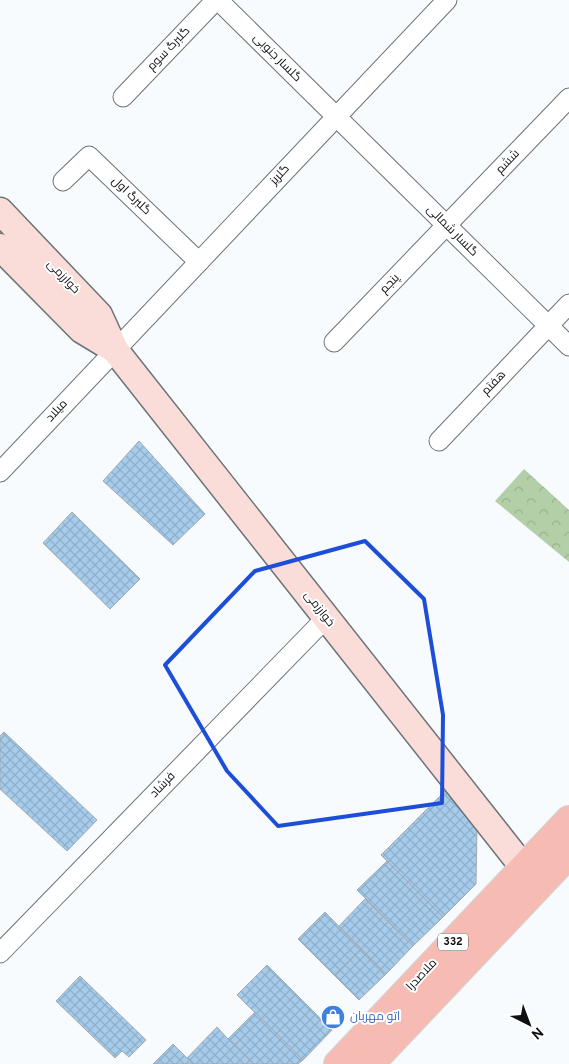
<svg xmlns="http://www.w3.org/2000/svg" width="569" height="1064" font-family="Overpass,Cairo,sans-serif">
<style>
.forest{fill:url(#forest-crowns)}
.building{fill:url(#building-cross-hatch);stroke:#a3a9af}
.lines{fill:none;stroke-linecap:round;stroke-linejoin:round}
.street-casing{stroke:#6d7378;stroke-width:21}
.secondary-casing{stroke:#6d7378;stroke-width:29}
.primary-casing{stroke:#d4d4d4;stroke-width:30}
.street{stroke:#fff;stroke-width:19}
.secondary{stroke:#faddd9;stroke-width:26}
.primary{stroke:#f6bbb2;stroke-width:28}
.marked{fill:none;stroke:#1d4ed8;stroke-width:4;stroke-linejoin:round}
.labels{text-anchor:middle;dominant-baseline:central;stroke-width:4;stroke-linejoin:round;paint-order:stroke}
.shield{fill:#fff;stroke:#565859;stroke-width:1}
.shield-label{font-size:11px;font-weight:bold;fill:#0e1012}
.street-label{font-size:12px;fill:#0e1012;stroke:#fff}
.shop-label{font-size:12px;fill:#366cbe;stroke:#fff;text-anchor:start}
</style>
<defs>
<pattern id="forest-crowns" width="20" height="18" patternUnits="userSpaceOnUse" patternTransform="scale(1.25)"><rect width="20" height="18" fill="#b3cfa8"/><path d="M2 6a3 3 0 1 1 6 0M12 15a3 3 0 1 1 6 0" fill="none" stroke="#99b190"/></pattern>
<pattern id="building-cross-hatch" width="8" height="8" patternUnits="userSpaceOnUse" patternTransform="scale(1.25)"><rect width="8" height="8" fill="#a6ccec"/><path d="M0 0l8 8M0 8l8-8" fill="none" stroke="#8eaec9"/></pattern>
</defs>
<rect width="100%" height="100%" fill="#f7fbfe"/>
<path class="forest" d="M524,469L569,510V562L495,501Z"/>
<g class="building">
<path d="M139,441L205,514L173,545L103,481Z"/>
<path d="M72,512L140,579L110,609L43,543Z"/>
<path d="M4,732L97,820L67,851L0,789V736Z"/>
<path d="M445,791L477,825L476,884L443,917L381,855Z"/>
<path d="M387,861L443,917L413,946L357,890Z"/>
<path d="M365,899L413,946L386,974L339,926Z"/>
<path d="M325,912L361,949L335,976L298,939Z"/>
<path d="M361,949L386,974L359,1000L335,976Z"/>
<path d="M267,965L332,1030L303,1060L237,995Z"/>
<path d="M80,976L146,1040L129,1057L122,1051L115,1058L56,1001Z"/>
<path d="M255,1012L303,1060L298,1064H254L228,1039Z"/>
<path d="M217,1027L228,1039L254,1064H193L187,1058Z"/>
<path d="M173,1044L192,1063L190,1064H153Z"/>
</g>
<g class="lines">
<g class="street-casing">
<g id="street">
<path d="M218,0L569,346"/>
<path d="M123,97L216,0"/>
<path d="M63,181L89,156L199,262"/>
<path d="M334,342L569,98"/>
<path d="M439,441L569,304"/>
<path d="M0,472L447,0"/>
<path d="M0,953L326,618"/>
</g>
</g>
<g class="secondary-casing">
<g id="secondary">
<path d="M0,211L99,315L115,350L524,868"/>
<path d="M0,247L82,330L115,350"/>
</g>
</g>
<g class="primary-casing">
<g id="primary">
<path d="M338,1064L569,820"/>
<path d="M370,1064L569,854"/>
</g>
</g>
<use href="#street" class="street"/>
<use href="#secondary" class="secondary"/>
<use href="#primary" class="primary"/>
</g>
<path class="marked" d="M365,541L424,599L443,715L442,803L278,826L227,771L165,665L255,571Z"/>
<defs>
<g id="shop-disc" transform="scale(1.25)"><circle r="9.5" fill="#3f7fe0" stroke="#fff"/><path d="M-5-2.5h2.3a2.7 3.5 0 0 1 5.4 0H5L5.5 6h-11ZM-1.5-2.5h3a1.5 2.3 0 0 0-3 0Z" fill="#fff"/></g>
</defs>
<g fill-rule="evenodd">
<use href="#shop-disc" x="333" y="1017"/>
</g>
<g class="labels">
<rect class="shield" x="438" y="933.5" width="30" height="17" rx="4"/>
<g class="shield-label">
<text x="453" y="942">332</text>
</g>
<g class="street-label">
<text transform="translate(169 49) rotate(-46)">گلبرگ سوم</text>
<text transform="translate(277 58) rotate(45)">گلسار جنوبی</text>
<text transform="translate(508 162) rotate(-46)">ششم</text>
<text transform="translate(280 175) rotate(-47)">گلریز</text>
<text transform="translate(131 196) rotate(44)">گلبرگ اول</text>
<text transform="translate(452 231) rotate(45)">گلسار شمالی</text>
<text transform="translate(63 277) rotate(47)">خوارزمی</text>
<text transform="translate(390 284) rotate(-46)">پنجم</text>
<text transform="translate(494 383) rotate(-46)">هفتم</text>
<text transform="translate(57 411) rotate(-47)">میلاد</text>
<text transform="translate(319 609) rotate(52)">خوارزمی</text>
<text transform="translate(163 785) rotate(-46)">فرشاد</text>
<text transform="translate(422 975) rotate(-47)">ملاصدرا</text>
</g>
<g class="shop-label">
<text x="350" y="1017">اتو مهربان</text>
</g>
</g>
<g transform="translate(529 1024) rotate(138)" stroke="#ffffff" stroke-width="4" paint-order="stroke">
<path d="M0-4L9 19L0 12L-9 19Z" fill="#0e1012"/>
<text y="-8" font-size="14" font-weight="bold" text-anchor="middle" fill="#0e1012">N</text>
</g>
</svg>
